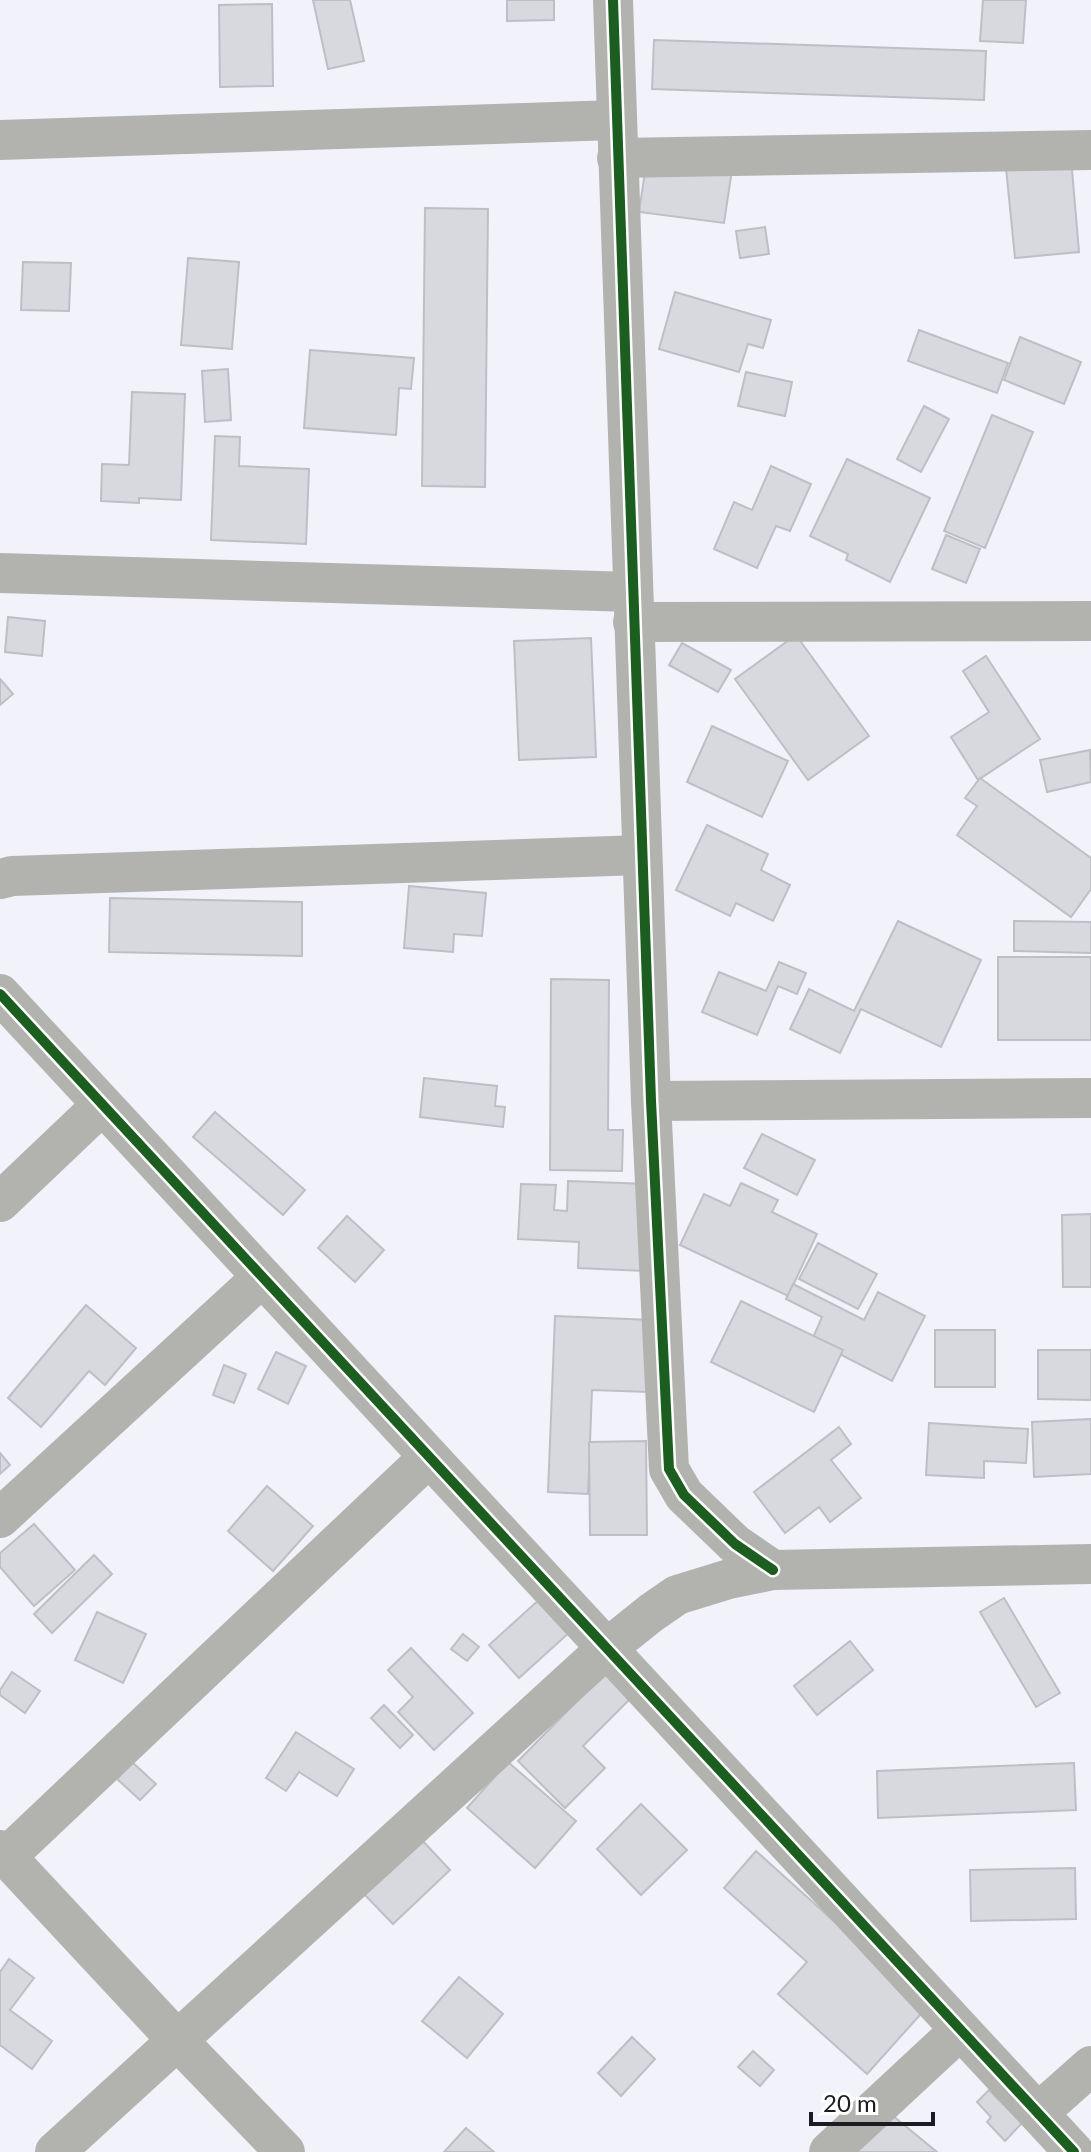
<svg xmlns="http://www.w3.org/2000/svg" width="1091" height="2152" font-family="Lato,sans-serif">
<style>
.building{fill:#d7d9de;stroke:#bebfc5;stroke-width:2}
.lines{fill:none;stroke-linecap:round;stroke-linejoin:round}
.minor{stroke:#b2b3ae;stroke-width:40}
.cycleway-casing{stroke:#fff;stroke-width:15}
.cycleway{stroke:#1b5e20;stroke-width:10}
</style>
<rect width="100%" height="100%" fill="#f2f3fa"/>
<g class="building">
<path d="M313,0H350L364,61L328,69Z"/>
<path d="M507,0H554V20L507,21Z"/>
<path d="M983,0H1026L1023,43L980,41Z"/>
<path d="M272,4L273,86L220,87L219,5Z"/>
<path d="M654,40L986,51L984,100L652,89Z"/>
<path d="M1070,146L1079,252L1015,258L1006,168Z"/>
<path d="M648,152L733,163L724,223L639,212Z"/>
<path d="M425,208L488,209L485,487L422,486Z"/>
<path d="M765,227L769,254L740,258L736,231Z"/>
<path d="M188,258L239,262L232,349L181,345Z"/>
<path d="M23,262L71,263L69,311L21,310Z"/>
<path d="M675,292L771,320L763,348L748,344L739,372L659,349Z"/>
<path d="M919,330L1008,363L997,393L908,361Z"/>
<path d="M1020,337L1081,362L1064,404L1004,380Z"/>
<path d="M310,350L414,358L411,389L399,388L396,435L304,428Z"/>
<path d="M228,369L231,420L205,422L202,371Z"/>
<path d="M746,372L792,382L785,416L738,406Z"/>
<path d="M132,392L185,394L181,500L139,498V503L101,501L102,464L129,465Z"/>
<path d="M924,406L949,419L921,472L897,459Z"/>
<path d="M992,415L1033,432L985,548L944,531Z"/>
<path d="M215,436L240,437L239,466L309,469L306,544L211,540Z"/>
<path d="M847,459L930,498L890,582L846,560L848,554L810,536Z"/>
<path d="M771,466L811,484L790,531L776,526L757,568L714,549L734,502L752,510Z"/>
<path d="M946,535L980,549L966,583L932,569Z"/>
<path d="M8,617L45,621L42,656L5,652Z"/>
<path d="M796,635L869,736L808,780L735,679Z"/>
<path d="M591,638L596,757L519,760L514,641Z"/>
<path d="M682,643L731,670L718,692L669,665Z"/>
<path d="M986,656L1040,739L978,780L951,737L989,712L963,671Z"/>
<path d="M0,679L13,694L0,705Z"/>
<path d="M712,726L788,761L762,817L687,782Z"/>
<path d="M1090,750L1091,782L1047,792L1040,760Z"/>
<path d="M980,778L1091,858V889L1071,917L957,835L977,806L965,798Z"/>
<path d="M707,825L768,854L761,870L790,885L773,921L736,903L730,916L676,890Z"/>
<path d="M409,886L486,893L482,936L454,934L453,952L404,948Z"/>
<path d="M110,898L302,902V956L109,952Z"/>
<path d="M898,921L981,960L941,1047L861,1009L840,1053L790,1029L809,989L854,1011Z"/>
<path d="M1014,921L1091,922V953L1014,951Z"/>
<rect x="998" y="957" width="93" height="83"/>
<path d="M779,962L806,973L797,994L778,986L757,1035L702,1012L719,972L766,991Z"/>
<path d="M551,979L609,980L608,1130H623L622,1171L550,1170Z"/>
<path d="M424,1078L497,1086L495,1106L505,1107L503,1127L420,1117Z"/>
<path d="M215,1112L305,1190L283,1215L193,1137Z"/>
<path d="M762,1134L815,1160L797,1195L744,1168Z"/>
<path d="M568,1181L648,1184L644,1271L578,1268L579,1242L518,1239L521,1184L556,1185L554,1210L567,1211Z"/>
<path d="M741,1183L778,1200L772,1212L817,1234L788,1296L680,1245L704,1194L730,1206Z"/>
<path d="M1091,1214V1287H1063L1062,1215Z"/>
<path d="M347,1216L384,1250L355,1282L318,1248Z"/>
<path d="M818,1243L877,1274L858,1309L799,1279Z"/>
<path d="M793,1284L864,1320L878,1292L925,1316L892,1381L812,1340L822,1317L786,1299Z"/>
<path d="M741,1301L843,1350L814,1412L711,1362Z"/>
<path d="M86,1305L136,1348L105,1385L89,1371L41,1427L8,1398Z"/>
<path d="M555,1316L652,1320L649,1392L592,1390L588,1494L548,1492Z"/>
<rect x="935" y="1330" width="60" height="57"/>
<path d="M1038,1350H1091V1400L1038,1399Z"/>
<path d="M276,1352L306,1366L288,1404L258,1389Z"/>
<path d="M224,1365L246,1374L234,1403L213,1395Z"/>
<path d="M1091,1419V1474L1034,1477L1032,1422Z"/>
<path d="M929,1423L1028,1429L1026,1463L984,1461V1478L926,1475Z"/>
<path d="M839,1427L851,1444L831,1460L861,1498L830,1522L819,1507L785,1533L754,1492Z"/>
<path d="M646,1441L647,1535H590L589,1442Z"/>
<path d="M0,1453L10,1465L0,1474Z"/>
<path d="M267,1486L313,1526L273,1571L228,1531Z"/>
<path d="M34,1524L75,1570L34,1606L0,1567V1553Z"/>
<path d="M94,1555L112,1574L52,1633L34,1614Z"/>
<path d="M541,1598L571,1631L519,1678L489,1645Z"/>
<path d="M1004,1598L1060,1693L1036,1707L980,1612Z"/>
<path d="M97,1612L146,1634L123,1683L75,1660Z"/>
<path d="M463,1634L479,1647L467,1661L451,1649Z"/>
<path d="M850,1641L873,1670L817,1715L794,1686Z"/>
<path d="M411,1648L473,1713L434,1750L398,1712L413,1697L388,1670Z"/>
<path d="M12,1672L40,1691L25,1713L0,1695V1690Z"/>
<path d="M605,1673L630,1699L583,1746L605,1768L565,1808L518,1761Z"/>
<path d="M384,1705L413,1735L400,1748L371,1718Z"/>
<path d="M296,1732L354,1769L337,1796L299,1772L286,1791L266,1778Z"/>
<path d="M132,1762L156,1784L140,1800L117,1779Z"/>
<path d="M508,1762L576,1821L535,1868L467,1808Z"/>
<path d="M1074,1763L1076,1810L878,1818L877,1771Z"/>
<path d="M641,1804L687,1850L641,1895L597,1849Z"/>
<path d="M420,1838L450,1870L393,1924L363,1893Z"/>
<path d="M756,1851L928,2006L867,2074L778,1994L807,1962L724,1888Z"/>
<path d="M1075,1868L1076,1919L971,1921L970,1870Z"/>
<path d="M9,1959L34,1978L10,2010L52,2041L32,2069L0,2045V1972Z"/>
<path d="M459,1977L503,2014L467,2058L422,2021Z"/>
<path d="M632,2037L655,2059L621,2096L598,2073Z"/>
<path d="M753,2051L774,2070L760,2086L738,2067Z"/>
<path d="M989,2090L1022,2123L1005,2141L987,2122L991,2117L977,2102Z"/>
<path d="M881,2106L937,2152H843Z"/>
<path d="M466,2128L494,2152H444Z"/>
</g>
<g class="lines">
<g class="minor">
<path d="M613,0L651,1101L669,1469L684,1495L735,1544L773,1570"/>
<path d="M0,140L616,120"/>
<path d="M617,158L1091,150"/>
<path d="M0,573L632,592"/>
<path d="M633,622L1091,621"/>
<path d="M0,879L12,876L642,855"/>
<path d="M0,994L1074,2152"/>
<path d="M651,1101L1091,1098"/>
<path d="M0,1202L102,1105"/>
<path d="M0,1518L262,1277"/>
<path d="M0,1850L178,2041L285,2152"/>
<path d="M6,1857L429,1457"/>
<path d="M1038,2113L1091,2066"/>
<path d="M55,2152L606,1649L651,1613L677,1595L729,1579L773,1570L1091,1564"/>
<path d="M829,2152L960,2030"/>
</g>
<g class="cycleway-casing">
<g id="cycleway">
<path d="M613,0L651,1101L669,1469L684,1495L735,1544L773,1570"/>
<path d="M0,994L1074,2152"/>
</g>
</g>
<use href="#cycleway" class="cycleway"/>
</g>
<path d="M811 2112v12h122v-12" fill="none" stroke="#1b1c21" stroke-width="4"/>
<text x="823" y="2112" font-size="24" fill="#1b1c21" stroke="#ffffff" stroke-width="6" paint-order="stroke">20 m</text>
</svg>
